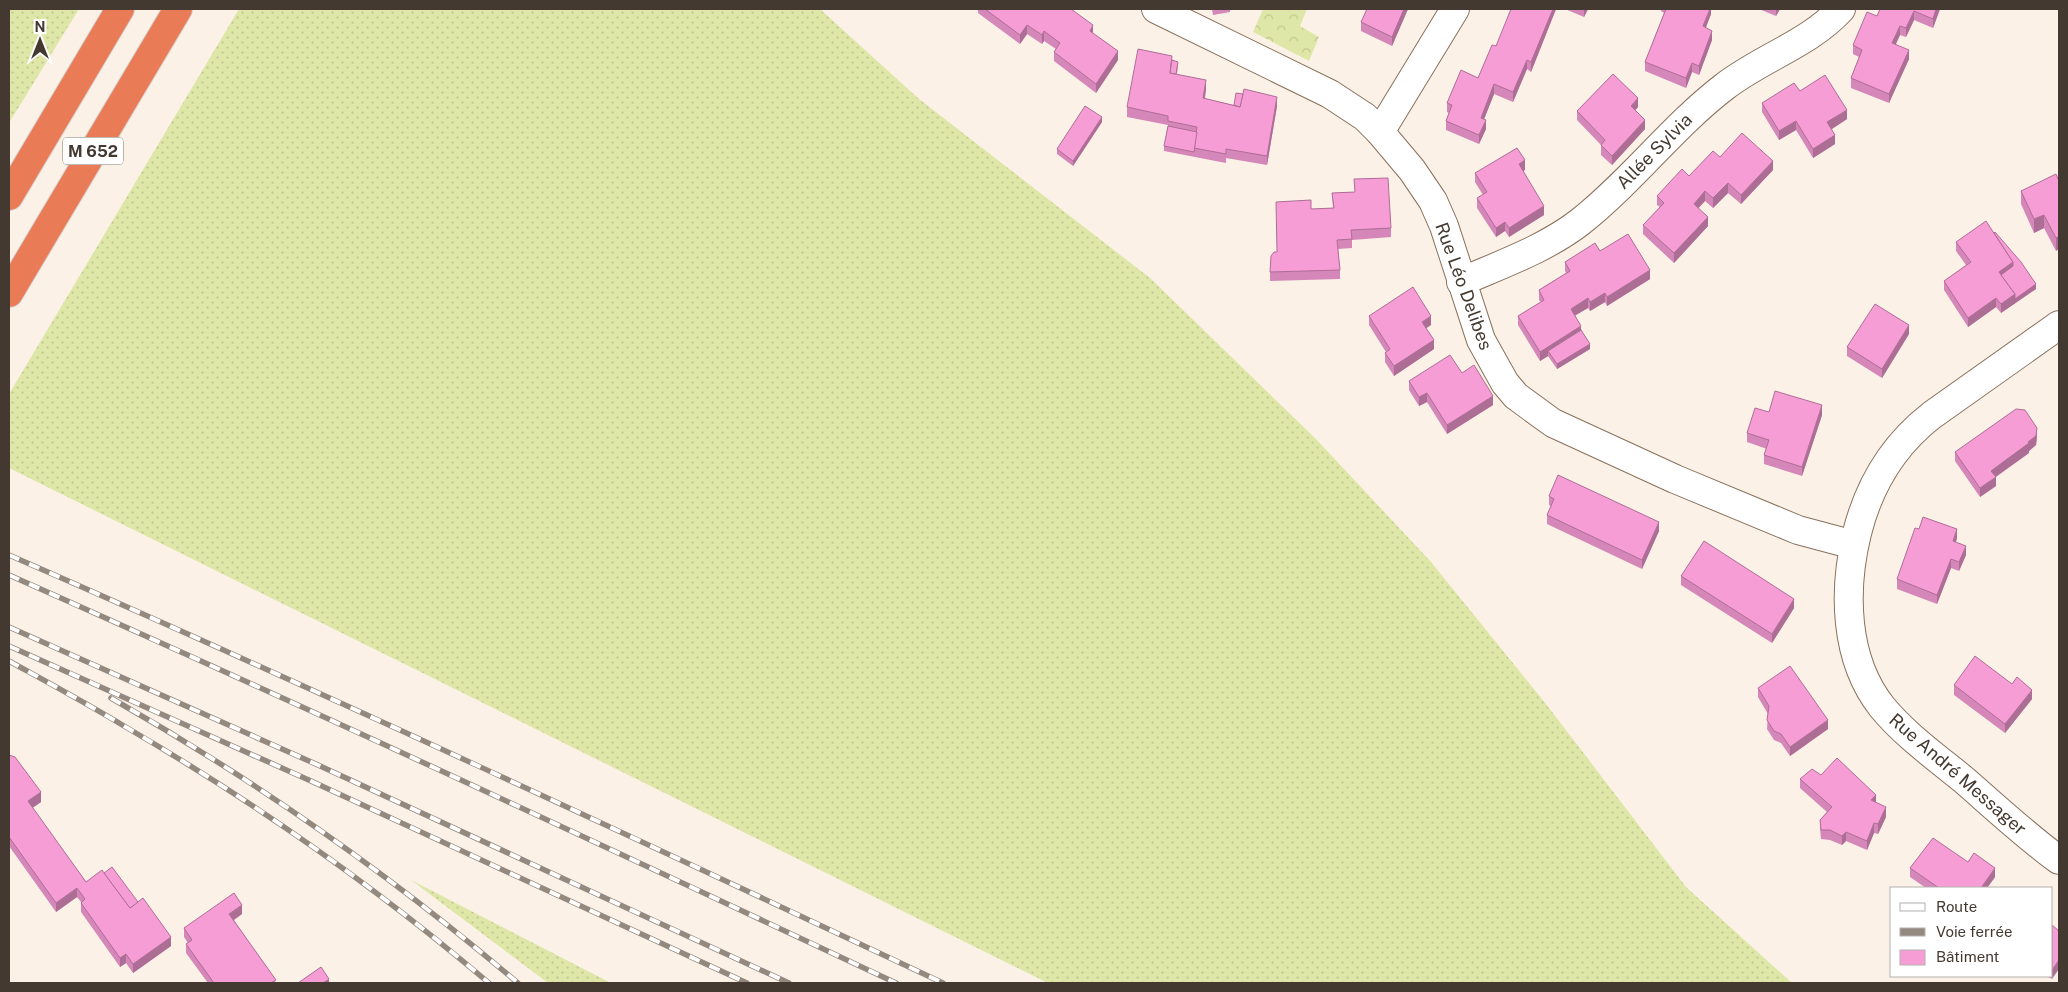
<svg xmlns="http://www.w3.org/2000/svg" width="2068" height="992" font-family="'Public Sans',sans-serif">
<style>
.grass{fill:url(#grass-dots)}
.forest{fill:url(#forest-crowns)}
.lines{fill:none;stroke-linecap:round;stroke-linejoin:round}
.street-casing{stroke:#89715c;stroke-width:30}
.highway-casing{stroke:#d6d3d1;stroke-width:30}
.street{stroke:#fff;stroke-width:28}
.highway{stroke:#e97c57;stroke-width:28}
.rail-casing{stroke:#94897f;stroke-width:5.5}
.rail{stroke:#fff;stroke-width:4;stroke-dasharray:11;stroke-linecap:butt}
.wall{fill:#d487b8}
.shaded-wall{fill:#ad6e96}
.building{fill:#f79dd6;stroke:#ad6e96}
.labels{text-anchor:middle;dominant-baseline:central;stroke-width:4;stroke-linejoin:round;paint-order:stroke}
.shield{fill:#fff;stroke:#7c746e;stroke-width:1}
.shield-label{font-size:16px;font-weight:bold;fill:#443930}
.street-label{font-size:18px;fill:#443930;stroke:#fff}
</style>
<defs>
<pattern id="grass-dots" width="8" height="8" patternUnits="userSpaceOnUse" patternTransform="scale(1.25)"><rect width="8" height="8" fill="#dee7a7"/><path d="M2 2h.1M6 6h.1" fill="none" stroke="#c0c790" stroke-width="1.8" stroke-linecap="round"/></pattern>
<pattern id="forest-crowns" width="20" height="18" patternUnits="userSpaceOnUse" patternTransform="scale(1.25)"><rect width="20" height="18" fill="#dee7a7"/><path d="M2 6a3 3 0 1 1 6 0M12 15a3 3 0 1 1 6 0" fill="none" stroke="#c0c790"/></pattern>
</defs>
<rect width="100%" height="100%" fill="#fcf1e7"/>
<g class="grass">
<path d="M9,9H79L9,123Z"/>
<path d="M239,9H820L919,99L1150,278L1316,439L1431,562L1546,704L1686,887L1792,983H1048L9,468V394Z"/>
<path d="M411,880L611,983H548Z"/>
</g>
<path class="forest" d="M1263,9H1307L1300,26L1319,37L1309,61L1253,32Z"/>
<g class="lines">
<g class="street-casing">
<g id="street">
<path d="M1156,9L1330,94L1365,117L1380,132L1412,170L1433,201L1444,226L1481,340L1505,383L1516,396L1553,423L1675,479L1798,530L1854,545"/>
<path d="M1380,132L1455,9"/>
<path d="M1461,282C1502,264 1545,249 1580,222C1632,181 1672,127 1724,87C1761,58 1809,44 1841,9"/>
<path d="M2059,325L1932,415C1892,446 1869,485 1857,533C1843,590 1844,659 1882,707C1905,735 1936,757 1964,780C1995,807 2026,836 2059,860"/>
</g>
</g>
<g class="highway-casing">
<g id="highway">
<path d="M9,196L120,9"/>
<path d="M9,293L178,9"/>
</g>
</g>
<use href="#street" class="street"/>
<use href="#highway" class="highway"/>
<g class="rail-casing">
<g id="rail">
<path d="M9,555C323,692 633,837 943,983"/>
<path d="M9,575C307,707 602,845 896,983"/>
<path d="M9,627L318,765L789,983"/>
<path d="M9,646L311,781L747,983"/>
<path d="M9,661C47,682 86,703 124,726C253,801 376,887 489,983"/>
<path d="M111,698C255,780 392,876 518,983"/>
</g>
</g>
<use href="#rail" class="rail"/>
</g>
<g class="wall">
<path d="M978,9H1071L1118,60L1096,93L1054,61V52L1056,49L1044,41L1042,44L1027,34L1020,44L978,13Z"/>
<path d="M1212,9H1230V12L1213,15Z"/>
<path d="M1367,9H1408L1392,46L1361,31V22Z"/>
<path d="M1556,9L1531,72L1527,69L1513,102L1494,94L1484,119L1486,129L1479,144L1446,130V121L1449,113L1447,112V103L1478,78L1496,46Z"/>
<path d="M1565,9H1588L1584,17Z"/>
<path d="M1661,9H1711V14L1706,27L1712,40L1699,75L1692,72L1686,88L1645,71V62L1664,13L1661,11Z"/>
<path d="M1759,9H1780L1776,16Z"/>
<path d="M1880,9H1940L1933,28L1914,20L1906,37L1900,35L1896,44L1909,59L1889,103L1851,88V78L1859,57L1853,54V45L1877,16Z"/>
<path d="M1172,60L1178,66L1177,74L1206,89L1205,99L1234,105L1277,106L1267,165L1226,158V163L1164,151V146L1168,125L1127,117V107Z"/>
<path d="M1800,91L1847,119L1832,129L1835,144L1813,158L1796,130L1779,140L1762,112V103Z"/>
<path d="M1638,107L1635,110L1645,129L1612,165L1601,155V145L1577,120V111Z"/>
<path d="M1102,122L1073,166L1057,154V149Z"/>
<path d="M1720,157L1773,170L1741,204L1728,193L1713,208L1705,201L1698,208L1708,226L1674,263L1643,234V225L1660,207L1657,205V196Z"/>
<path d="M1525,170L1523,171L1544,215L1509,237L1505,231L1496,237L1477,208V198L1483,195L1475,182V173Z"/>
<path d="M1354,179L1391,228V237L1352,240V248L1338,249L1340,270V279L1270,281V272L1277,252L1311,209L1333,208L1332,193L1355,192Z"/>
<path d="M2058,179L2056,251L2044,228L2034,233L2021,204V191Z"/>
<path d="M1994,233L2036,289L2001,313L1996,307L1968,327L1944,290V281L1966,265L1956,251V242Z"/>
<path d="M1600,251L1650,279L1607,306L1605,302L1590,311L1588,308L1575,315L1590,349L1557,369L1548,356L1540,361L1518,325V316L1541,302L1539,300V290L1566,273L1565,271V262Z"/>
<path d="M1369,316L1431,325L1426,328L1434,349L1394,376L1385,362V353L1386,352L1369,325Z"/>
<path d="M1909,334L1882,378L1847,356V347Z"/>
<path d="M1462,373L1493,405L1447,434L1427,402L1419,406L1409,390V381Z"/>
<path d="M1769,412L1822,415L1802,476L1764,464V455L1767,449L1747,442V433Z"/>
<path d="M2037,437L2036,445L2029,451V453L1996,477V486L1980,497L1955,461V452Z"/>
<path d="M1549,496L1659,531L1642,569L1547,524V515L1551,506L1549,505Z"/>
<path d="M1957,538L1956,542L1966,555L1959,571L1951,568L1937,604L1897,589V579Z"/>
<path d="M1681,576L1794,608L1772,643L1681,585Z"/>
<path d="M1954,685L2032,699L2005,733L1954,695Z"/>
<path d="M1758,688L1828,729L1790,756L1781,743L1774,740L1767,729L1768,714L1758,697Z"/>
<path d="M9,755L41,802L32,808L86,882L104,873L138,902L171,946L133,973L126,963L120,967L81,912V902L77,897L56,912L9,846Z"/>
<path d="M1821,775L1876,803L1886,817L1878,834L1874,833L1867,850L1846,841L1842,845L1830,840L1821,839L1820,829V820L1827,812L1800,788V779Z"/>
<path d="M1968,862L1995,877L1987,888H1926L1910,877V868Z"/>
<path d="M242,914L234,920L276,983H208L186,953V944L188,943L184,937V928Z"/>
<path d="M2046,976H2052V979Z"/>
</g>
<g class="shaded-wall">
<path d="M1404,9H1408L1392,46V37Z"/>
<path d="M1553,9H1556L1531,72V62Z"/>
<path d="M1584,9H1588L1584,17Z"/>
<path d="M1710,9H1711V14L1703,35V26Z"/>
<path d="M1776,9H1780L1776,16Z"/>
<path d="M1936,9H1940L1933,28V19Z"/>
<path d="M1914,11V20L1906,37V28Z"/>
<path d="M1027,25V34L1020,44V35Z"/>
<path d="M1093,25V34L1090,31Z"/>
<path d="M1900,26V35L1892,52V43Z"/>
<path d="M1044,31V41L1042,44V35Z"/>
<path d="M1712,31V40L1699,75V66Z"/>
<path d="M1909,50V59L1889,103V94Z"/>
<path d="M1118,51V60L1096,93V84Z"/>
<path d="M1527,60V69L1513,102V92Z"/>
<path d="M1692,63V72L1686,88V78Z"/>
<path d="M1206,80V89L1203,107V98Z"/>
<path d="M1494,84V94L1481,127V118Z"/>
<path d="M1277,97V106L1267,165V156Z"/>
<path d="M1638,98V107L1631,115V106Z"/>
<path d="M1847,110V119L1827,132V122Z"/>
<path d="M1102,117V122L1073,166V161Z"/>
<path d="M1486,120V129L1479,144V135Z"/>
<path d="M1645,120V129L1612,165V156Z"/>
<path d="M1796,121V130L1779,140V131Z"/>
<path d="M1835,135V144L1813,158V149Z"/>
<path d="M1525,160V170L1519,173V164Z"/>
<path d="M1773,161V170L1741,204V195Z"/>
<path d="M1728,183V193L1713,208V198Z"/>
<path d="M1705,191V201L1694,213V204Z"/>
<path d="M1544,206V215L1509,237V228Z"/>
<path d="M2044,215V228L2034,233V219Z"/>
<path d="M1708,217V226L1674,263V253Z"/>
<path d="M1505,222V231L1496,237V228Z"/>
<path d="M2059,236V249L2056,251V238Z"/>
<path d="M2013,262V271L2001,279L1999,272Z"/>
<path d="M1650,270V279L1607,306V297Z"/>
<path d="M2036,284V289L2001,313V304L2015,294Z"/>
<path d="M1605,293V302L1590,311V302Z"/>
<path d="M1588,298V308L1571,318V309Z"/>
<path d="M1996,298V307L1968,327V318Z"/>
<path d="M1431,316V325L1422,331V322Z"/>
<path d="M1909,325V334L1882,378V369Z"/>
<path d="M1581,326V335L1548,351V356L1540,361V352Z"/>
<path d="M1434,340V349L1394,376V366Z"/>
<path d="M1590,344V349L1557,369V364Z"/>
<path d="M1427,393V402L1419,406V397Z"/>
<path d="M1493,396V405L1447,434V425Z"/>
<path d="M1822,405V415L1802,476V467Z"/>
<path d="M2037,428V437L2036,445L2029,451V453L1991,480V471L2028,442Z"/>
<path d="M1996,477V486L1980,497V488Z"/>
<path d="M1659,522V531L1642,569V560Z"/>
<path d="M1957,529V538L1953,551V541Z"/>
<path d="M1966,546V555L1959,571V562Z"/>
<path d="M1951,559V568L1937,604V595Z"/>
<path d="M1794,599V608L1772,643V634Z"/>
<path d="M2032,690V699L2005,733V724Z"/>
<path d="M1828,720V729L1790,756V747Z"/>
<path d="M41,792V802L28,811V801Z"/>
<path d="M1876,795V804L1871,800Z"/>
<path d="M1886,807V817L1878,834V824Z"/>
<path d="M1874,823V833L1867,850V841Z"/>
<path d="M1846,832V841L1842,845V836Z"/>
<path d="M1995,868V877L1987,888H1981Z"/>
<path d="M77,888V897L56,912V903Z"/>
<path d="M242,905V914L229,923V914Z"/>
<path d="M171,937V946L133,973V964Z"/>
<path d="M126,954V963L120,967V958Z"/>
<path d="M2059,960V969L2052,979V970Z"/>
<path d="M329,979V983H323Z"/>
</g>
<g class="building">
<path d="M985,9H1071L1093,25L1090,31L1118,51L1096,84L1054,52L1060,43L1044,31L1042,35L1027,25L1020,35Z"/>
<path d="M1367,9H1404L1392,37L1361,22Z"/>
<path d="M1511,9H1553L1531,62L1527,60L1513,92L1494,84L1481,118L1486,120L1479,135L1446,121L1452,105L1447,103L1461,70L1478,78L1492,45L1496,46Z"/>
<path d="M1666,9H1710L1703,26L1712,31L1699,66L1692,63L1686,78L1645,62Z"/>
<path d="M1880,9H1936L1933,19L1914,11L1906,28L1900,26L1892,43L1909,50L1889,94L1851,78L1862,50L1853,45L1867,12L1877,16Z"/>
<path d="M1138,49L1172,56L1170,73L1206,80L1203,98L1240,107L1244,89L1277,97L1267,156L1226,149V154L1194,148L1197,127L1168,121V116L1127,107Z"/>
<path d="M1172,60L1178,62L1176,74L1170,73Z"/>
<path d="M1613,74L1638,98L1631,106L1645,120L1612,156L1601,145L1605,140L1577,111Z"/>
<path d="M1825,75L1847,110L1827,122L1835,135L1813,149L1796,121L1779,131L1762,103L1794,83L1800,91Z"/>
<path d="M1236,93L1243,94L1240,107L1234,105Z"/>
<path d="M1085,106L1102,117L1073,161L1057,149Z"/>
<path d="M1168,126L1197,132L1194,152L1164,146Z"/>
<path d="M1742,133L1773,161L1741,195L1728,183L1713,198L1705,191L1694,204L1708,217L1674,253L1643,225L1664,203L1657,196L1682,169L1689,176L1713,151L1720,157Z"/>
<path d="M1517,148L1525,160L1519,164L1544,206L1509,228L1505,222L1496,228L1477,198L1487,192L1475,173Z"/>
<path d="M2056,174L2058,179H2059V236L2056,238L2044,215L2034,219L2021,191Z"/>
<path d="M1388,178L1391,228L1351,230L1352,239L1337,240L1340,270L1270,272L1271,256L1274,252H1277L1276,202L1311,200V209L1334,208L1332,193L1355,192L1354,179Z"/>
<path d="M1986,221L2013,262L1999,272L2015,294L2001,304L1996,298L1968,318L1944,281L1971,262L1956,242Z"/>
<path d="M1995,232L2021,262L2036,284L2015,299V294L2001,275L2013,266V262L1994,233Z"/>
<path d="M1628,234L1650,270L1607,297L1605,293L1590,302L1588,298L1571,309L1581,326L1540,352L1518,316L1544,300L1539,290L1570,271L1565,262L1595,243L1600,251Z"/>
<path d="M1413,287L1431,316L1422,322L1434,340L1394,366L1385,353L1390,349L1369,316Z"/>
<path d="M1875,304L1909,325L1882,369L1847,347Z"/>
<path d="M1581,330L1590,344L1557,364L1548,351Z"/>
<path d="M1450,355L1462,373L1474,365L1493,396L1447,425L1427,393L1419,397L1409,381Z"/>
<path d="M1775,391L1822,405L1802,467L1764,455L1769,440L1747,433L1755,408L1769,412Z"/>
<path d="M2016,409L2025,410L2037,428L2036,436L2028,442L2029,443L1991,471L1996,477L1980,488L1955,452Z"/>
<path d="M1558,475L1659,522L1642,560L1547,515L1554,499L1549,496Z"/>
<path d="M1923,517L1957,529L1953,541L1966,546L1959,562L1951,559L1937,595L1897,579L1915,528L1919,529Z"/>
<path d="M1704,541L1794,599L1772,634L1681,576Z"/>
<path d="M1975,656L2012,684L2017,677L2032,690L2005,724L1954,685Z"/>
<path d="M1790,666L1828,720L1790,747L1781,734L1774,731L1767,720L1769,706L1758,688Z"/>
<path d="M9,755L15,757L41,792L28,801L86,882L102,870L130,908L143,898L171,937L133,964L126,954L120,958L110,944L81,903L85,899L77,888L56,903L9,837Z"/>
<path d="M1837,758L1876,795L1871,800L1886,807L1878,824L1874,823L1867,841L1846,832L1842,836L1830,830H1821L1820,820L1832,807L1800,779L1812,769L1821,775Z"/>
<path d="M1933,838L1968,862L1974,853L1995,868L1981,888H1939L1910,868Z"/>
<path d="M112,867L138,902L130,908L104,873Z"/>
<path d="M234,893L242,905L229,914L276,980L271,983H214L186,944L192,940L184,928Z"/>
<path d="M2052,925L2059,931V960L2052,970Z"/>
<path d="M321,967L329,979L323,983H298Z"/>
</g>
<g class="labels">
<rect class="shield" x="63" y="137.5" width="60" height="27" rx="4"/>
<g class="shield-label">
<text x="93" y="151">M 652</text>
</g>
<g class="street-label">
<text transform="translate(1654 151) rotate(-45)">Allée Sylvia</text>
<text transform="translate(1464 286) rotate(70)">Rue Léo Delibes</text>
<text transform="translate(1958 774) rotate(41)">Rue André Messager</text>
</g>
</g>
<rect width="2068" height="992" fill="none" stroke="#443930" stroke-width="20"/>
<rect x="1890" y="887" width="162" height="90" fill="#ffffff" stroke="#b4b0ac"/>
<rect x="1900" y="903" width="25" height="8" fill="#ffffff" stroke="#b4b0ac"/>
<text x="1936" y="912" font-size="15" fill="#443930">Route</text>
<rect x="1900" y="928" width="25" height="8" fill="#94897f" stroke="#b4b0ac"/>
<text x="1936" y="937" font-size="15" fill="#443930">Voie ferrée</text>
<rect x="1900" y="950" width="25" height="15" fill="#f79dd6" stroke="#b4b0ac"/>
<text x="1936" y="962" font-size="15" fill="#443930">Bâtiment</text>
<g transform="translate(40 40)" stroke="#ffffff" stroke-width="4" paint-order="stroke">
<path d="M0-4L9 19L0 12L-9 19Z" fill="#443930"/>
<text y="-8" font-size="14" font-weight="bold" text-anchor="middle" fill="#443930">N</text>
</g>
</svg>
